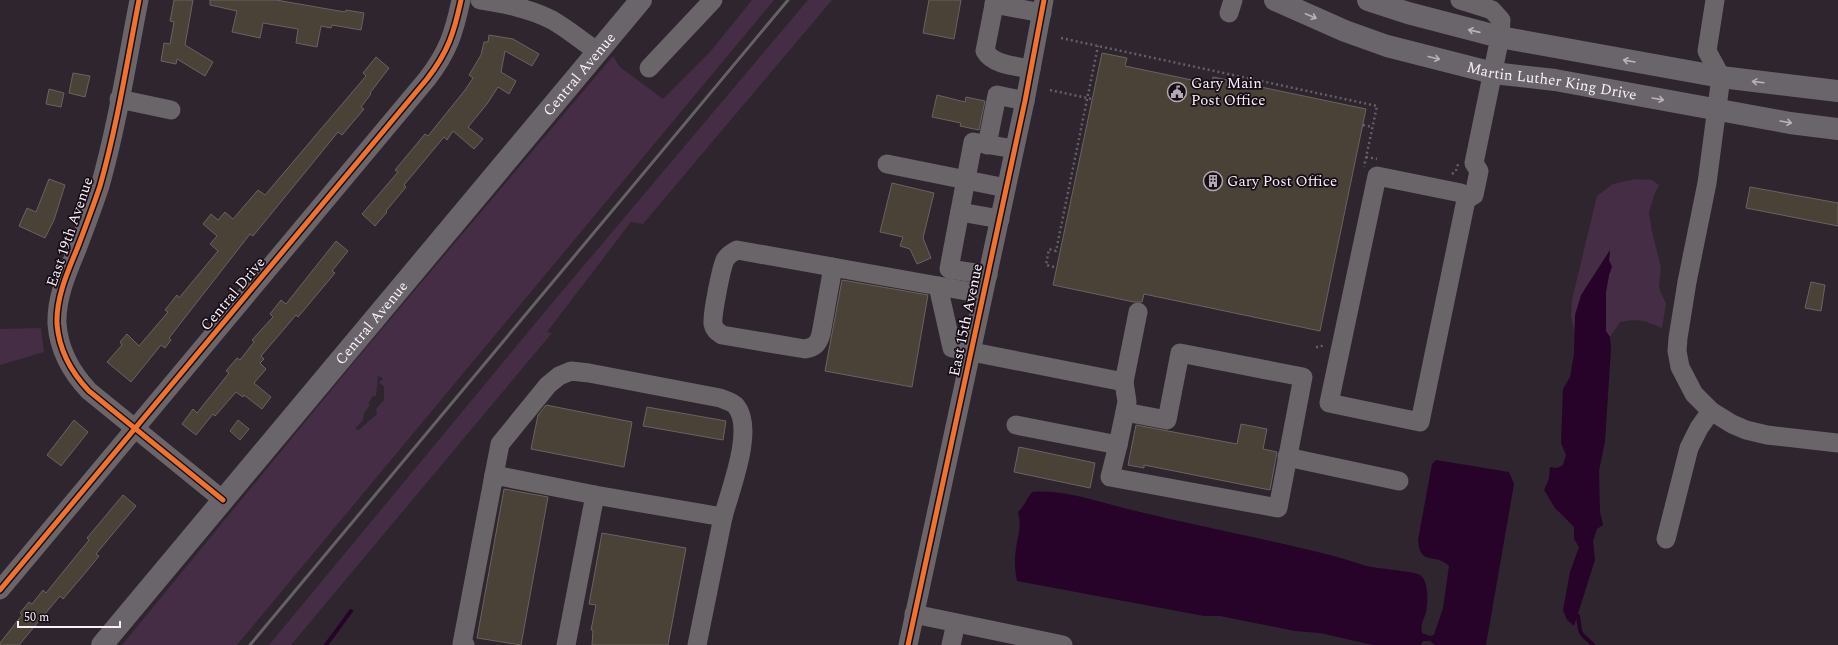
<svg xmlns="http://www.w3.org/2000/svg" width="1838" height="645" font-family="Spectral,serif">
<style>
.green{fill:#452d45;fill-rule:evenodd}
.water{fill:#270329}
.lines{fill:none;stroke-linecap:round;stroke-linejoin:round}
.stream{stroke:#270329;stroke-width:4}
.building{fill:#4a4137;stroke:#696362}
.path{stroke:#656065;stroke-width:2.5;stroke-dasharray:2 3;stroke-linecap:butt}
.minor{stroke:#696569;stroke-width:19}
.major{stroke:#6a656a;stroke-width:22}
.rail{stroke:#666166;stroke-width:3}
.cycleway-casing{stroke:#160e16;stroke-width:8}
.cycleway{stroke:#ef722f;stroke-width:5}
.oneway{stroke:#bab1b9}
.labels{text-anchor:middle;dominant-baseline:central;stroke-width:3.5;stroke-linejoin:round;paint-order:stroke}
.street-label{font-size:15px;fill:#fbeffa;stroke:#160e16}
.poi-label{font-size:15px;fill:#fbeffa;stroke:#160e16;text-anchor:start}
</style>
<rect width="100%" height="100%" fill="#2e252e"/>
<g class="green">
<path d="M752,0H774L237,645H122L360,355L613,56L620,67L663,99L710,52ZM378,376L383,378L379,383L384,386V400L376,409L377,414L359,430L355,429L363,420L364,413L370,405L368,404L373,396H376Z"/>
<path d="M808,0H832L643,224L631,222L547,332L552,333L291,645H269L548,308Z"/>
<path d="M1635,179L1652,180L1659,185L1654,195L1649,213L1652,232L1661,267L1659,288L1666,304L1662,328C1646,321 1638,318 1620,322L1610,337L1606,332V292L1609,275L1612,267L1609,260L1610,251L1575,333L1571,316L1572,300L1597,196L1613,184Z"/>
<path d="M41,328L44,352L0,365V329Z"/>
</g>
<g class="water">
<path d="M1610,250L1609,260L1612,267L1609,275L1606,292V331L1610,337L1611,349L1605,441L1599,471L1600,512L1603,525L1597,529L1593,541L1595,560L1574,626L1567,620L1563,610L1570,572L1579,547L1574,539V527L1555,508L1544,490L1549,479L1550,467L1557,468L1563,465L1566,455L1561,443L1563,389L1570,377L1574,354L1575,315L1581,295Z"/>
<path d="M1436,460L1509,472L1514,484L1486,645H1435L1430,641H1423L1421,645H1373L1320,633L1295,631L1220,616H1204L1017,581C1015,570 1014,560 1016,549C1018,533 1022,528 1018,512C1024,507 1027,498 1032,492C1066,489 1104,504 1136,511C1182,522 1229,532 1275,542C1305,549 1335,555 1363,565C1375,569 1415,571 1420,575C1429,581 1428,602 1426,612C1424,619 1420,625 1422,633L1430,636L1434,635L1443,608L1449,566C1435,552 1420,567 1418,540L1432,464Z"/>
</g>
<g class="lines">
<g class="stream">
<path d="M1578,616C1581,637 1578,630 1593,645"/>
<path d="M326,645L351,611"/>
</g>
</g>
<g class="building">
<path d="M174,0H193L185,45L213,62L205,76L177,59L176,64L161,61L164,43L170,44L174,22L170,21Z"/>
<path d="M210,0H276L345,12L346,10L364,13L361,30L332,25L331,28L321,26L317,47L296,43L298,29L263,23L260,38L232,32L237,11L210,5Z"/>
<path d="M929,0H961L954,39L923,33Z"/>
<path d="M489,35L513,39L539,54L532,66L505,51L501,72L516,81L509,94L498,87L487,104L468,127L483,139L474,149L453,131L447,140L444,137L404,185L406,187L386,211L387,212L375,226L362,214L398,172L395,170L425,134L428,136L465,90L473,78L469,75L481,55L484,42H488Z"/>
<path d="M1102,53L1127,58L1125,66L1211,84L1213,77L1366,109L1320,331L1144,294L1142,302H1134L1053,285Z"/>
<path d="M376,57L389,68L370,93L371,94L361,107L364,109L342,135L338,132L253,236L250,234L169,338L171,340L165,348L161,345L131,382L107,362L122,345L120,342L127,334L139,346L168,312L165,310L177,295L179,298L218,251L210,244L217,236L203,224L211,214L218,220L225,212L233,219L258,190L265,195L366,76L363,73Z"/>
<path d="M73,73L90,76L85,97L69,93Z"/>
<path d="M49,89L64,93L61,107L46,104Z"/>
<path d="M937,95L965,102L966,97L985,101L979,130L960,126L961,123L932,117Z"/>
<path d="M49,179L65,185L54,220L45,238L19,226L27,208L36,212Z"/>
<path d="M892,183L934,193L923,238L931,258L917,264L910,249L900,246L903,237L880,232Z"/>
<path d="M1750,187L1838,203V226L1746,208Z"/>
<path d="M336,241L348,251L332,271L335,273L298,317L296,315L261,356L264,359L260,363L266,369L254,383L271,397L262,409L244,395L243,397L236,392L215,416L213,414L196,435L182,424L193,409L197,413L229,373L226,371L237,358L240,360L254,342L252,340L273,317L270,314L281,300L286,304Z"/>
<path d="M842,280L928,295L912,387L825,371Z"/>
<path d="M1811,282L1825,285L1821,311L1805,308Z"/>
<path d="M546,405L632,422L624,467L531,449L538,415Z"/>
<path d="M647,407L726,421L723,440L643,426Z"/>
<path d="M74,420L88,432L61,466L47,455Z"/>
<path d="M238,420L249,429L240,440L230,431Z"/>
<path d="M1241,424L1267,429L1263,449L1277,452L1270,490L1144,465V468L1128,465L1136,425L1237,444Z"/>
<path d="M1019,447L1095,463L1090,488L1014,472Z"/>
<path d="M504,489L548,497L521,645L477,638Z"/>
<path d="M123,495L136,506L96,554L99,556L86,572L63,599L60,596L19,645H0V643L22,615L20,613L29,602L32,604L43,590L46,593L89,540L87,538Z"/>
<path d="M602,533L686,548L668,645H592L593,630H591L596,605L589,604Z"/>
</g>
<g class="lines">
<g class="path">
<path d="M1061,38L1377,106L1364,167"/>
<path d="M1050,90L1092,99"/>
<path d="M1363,125L1372,127"/>
<path d="M1366,157L1377,159"/>
<path d="M1452,174L1456,171L1458,164"/>
<path d="M1054,267L1046,265L1049,249L1056,251L1098,46"/>
<path d="M1316,347H1320L1325,344"/>
</g>
<g class="minor">
<path d="M139,0C127,62 117,126 100,186C93,207 85,228 77,249C67,273 56,298 57,324C59,350 71,372 89,391L223,500"/>
<path d="M480,0C504,4 529,8 552,20C568,29 583,42 598,52"/>
<path d="M995,0L985,51C993,65 1016,66 1031,69"/>
<path d="M1460,0L1492,10L1501,20L1500,37L1474,163L1479,171L1474,195L1466,200L1420,422L1329,403L1377,176L1461,193L1466,200"/>
<path d="M1715,0L1707,51L1721,77L1707,183L1687,282L1678,338L1677,351L1680,367L1694,394L1711,411L1732,424L1746,430L1767,435L1838,443"/>
<path d="M994,4L1042,13"/>
<path d="M1229,13L1233,0"/>
<path d="M649,68L713,0"/>
<path d="M119,99L171,110"/>
<path d="M987,145L997,95L1025,101"/>
<path d="M887,164L1006,188"/>
<path d="M960,212L1000,219"/>
<path d="M833,267L821,334C818,344 815,347 805,349L722,335C718,332 714,330 713,324C712,314 721,269 725,260C728,255 733,252 737,250L983,294"/>
<path d="M988,275L949,269L973,142L1014,149"/>
<path d="M938,286L952,348L1124,382L1138,312"/>
<path d="M1016,425L1118,445L1110,477L1278,508L1303,377L1180,353L1167,420L1125,412"/>
<path d="M1118,445L1127,402L1124,382"/>
<path d="M1287,457L1399,481"/>
<path d="M494,475L500,444L548,385L559,376L571,371L589,373L720,398C725,400 733,402 736,406C755,429 730,490 723,517"/>
<path d="M1666,539L1689,448L1699,428L1711,411"/>
<path d="M0,590L427,79C448,52 454,33 461,0"/>
<path d="M914,614L1063,645"/>
<path d="M465,645L462,644L494,475L595,495"/>
<path d="M566,645L595,495L723,517L697,645"/>
<path d="M908,645L1025,101L1044,0"/>
<path d="M951,645L956,623"/>
</g>
<g class="major">
<path id="s1" d="M1275,0L1345,31L1387,46L1493,73L1555,80L1790,123L1838,129"/>
<path d="M1368,0L1408,13L1500,37L1721,77L1838,91"/>
<path id="s2" d="M102,645L641,0"/>
</g>
<path class="rail" d="M250,645L788,0"/>
<g class="cycleway-casing">
<g id="cycleway">
<path d="M139,0C127,62 117,126 100,186C93,207 85,228 77,249C67,273 56,298 57,324C59,350 71,372 89,391L223,500"/>
<path d="M0,590L427,79C448,52 454,33 461,0"/>
<path d="M908,645L1025,101L1044,0"/>
</g>
</g>
<use href="#cycleway" class="cycleway"/>
</g>
<defs><path id="oneway-shaft" d="M-6 0H5M1.5-3L5.5 0L1.5 3" fill="none" stroke-width="1.6" stroke-linecap="round" stroke-linejoin="round"/></defs>
<g class="oneway">
<use href="#oneway-shaft" transform="translate(1311 16) rotate(23)"/>
<use href="#oneway-shaft" transform="translate(1474 31) rotate(-167)"/>
<use href="#oneway-shaft" transform="translate(1434 58) rotate(14)"/>
<use href="#oneway-shaft" transform="translate(1629 61) rotate(-170)"/>
<use href="#oneway-shaft" transform="translate(1758 82) rotate(-173)"/>
<use href="#oneway-shaft" transform="translate(1658 99) rotate(10)"/>
<use href="#oneway-shaft" transform="translate(1786 122) rotate(10)"/>
</g>
<defs>
<g id="civic-ring" transform="scale(1)"><circle r="9.5" fill="#160e16" stroke="#b3a8b3" stroke-width="1.5"/><path d="M-.6-6.5H3V-4.5H.6V-3L4-1V1h2V6H-6V1h2V-1L-.6-3ZM-1.2 2.5V6h2.4V2.5Z" fill="#b3a8b3"/></g>
<g id="building-ring" transform="scale(1)"><circle r="9.5" fill="#160e16" stroke="#b3a8b3" stroke-width="1.5"/><path d="M-4-6H4V6H1V3H-1V6H-4ZM-2.5-4.3h1.7v1.8h-1.7ZM.8-4.3h1.7v1.8H.8ZM-2.5-1h1.7V.8h-1.7ZM.8-1h1.7V.8H.8Z" fill="#b3a8b3"/></g>
</defs>
<g fill-rule="evenodd">
<use href="#civic-ring" x="1177" y="92"/>
<use href="#building-ring" x="1213" y="181"/>
</g>
<g class="labels">
<g class="street-label">
<text stroke="none"><textPath href="#s2" startOffset="744">Central Avenue</textPath></text>
<text stroke="none"><textPath href="#s1" startOffset="290">Martin Luther King Drive</textPath></text>
<text transform="translate(70 232) rotate(-71)">East 19th Avenue</text>
<text transform="translate(233 294) rotate(-50)">Central Drive</text>
<text transform="translate(966 320) rotate(-78)">East 15th Avenue</text>
<text stroke="none"><textPath href="#s2" startOffset="420">Central Avenue</textPath></text>
</g>
<g class="poi-label">
<text x="1191" y="83">Gary Main<tspan x="1191" dy="17">Post Office</tspan></text>
<text x="1227" y="181">Gary Post Office</text>
</g>
</g>
<path d="M18 621v6h102v-6" fill="none" stroke="#fbeffa" stroke-width="2"/>
<text x="24" y="621" font-size="12" fill="#fbeffa" stroke="#160e16" stroke-width="3" paint-order="stroke">50 m</text>
</svg>
